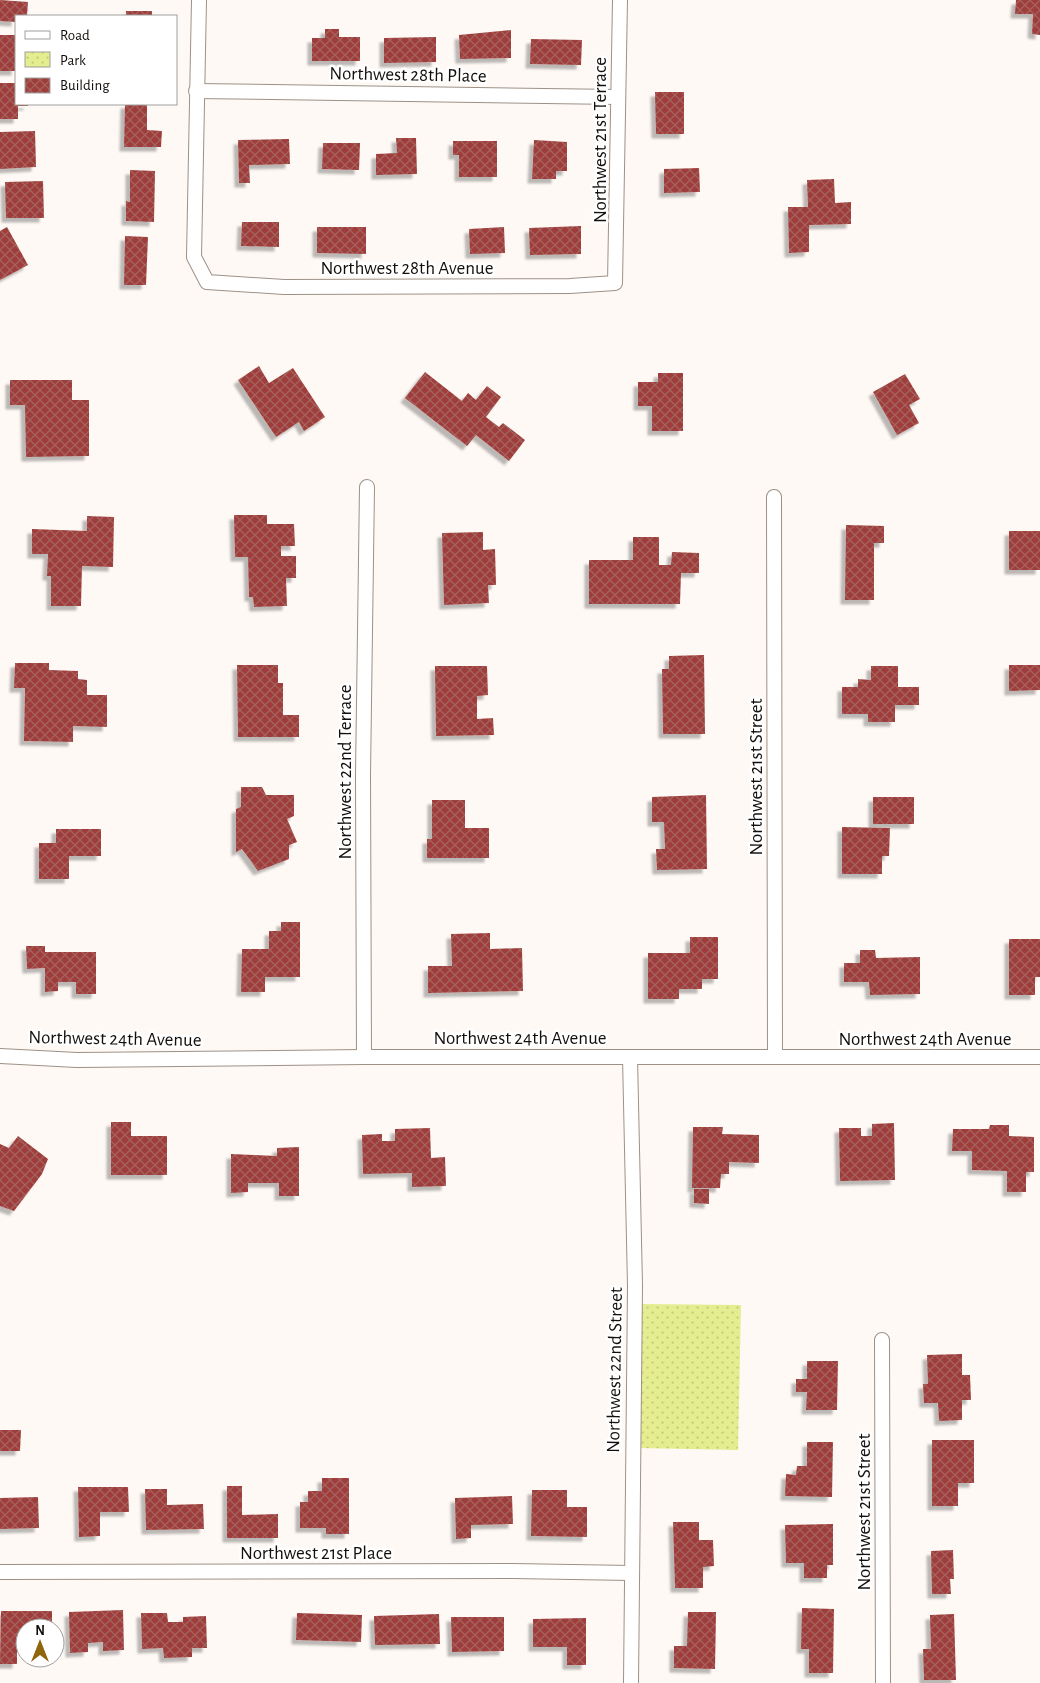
<svg xmlns="http://www.w3.org/2000/svg" width="1040" height="1683" font-family="'Alegreya Sans',sans-serif">
<style>
.park{fill:url(#park-dots)}
.building{fill:url(#building-cross-hatch);filter:url(#shadow)}
.lines{fill:none;stroke-linecap:round;stroke-linejoin:round}
.minor-casing{stroke:#9d9187;stroke-width:16}
.minor{stroke:#fff;stroke-width:14}
.labels{text-anchor:middle;dominant-baseline:central;stroke-width:5;stroke-linejoin:round;paint-order:stroke}
.street-label{font-size:19px;fill:#140f0c;stroke:#fff}
</style>
<defs>
<pattern id="park-dots" width="8" height="8" patternUnits="userSpaceOnUse" patternTransform="scale(1.25)"><rect width="8" height="8" fill="#e4ed8f"/><path d="M2 2h.1M6 6h.1" fill="none" stroke="#c3ca7a" stroke-width="1.8" stroke-linecap="round"/></pattern>
<pattern id="building-cross-hatch" width="8" height="8" patternUnits="userSpaceOnUse" patternTransform="scale(1.25)"><rect width="8" height="8" fill="#9e3e3a"/><path d="M0 0l8 8M0 8l8-8" fill="none" stroke="#a6625f"/></pattern>
<filter id="shadow"><feDropShadow dx="-4.5" dy="4.5" stdDeviation="1" flood-color="#0004"/></filter>
</defs>
<rect width="100%" height="100%" fill="#fef9f5"/>
<path class="park" d="M641,1304L741,1305L738,1450L639,1448Z"/>
<g class="building">
<path d="M0,0L28,2L27,16H16V22L0,21Z"/>
<path d="M1016,0H1040V35L1032,34L1033,14H1015Z"/>
<rect x="126" y="11" width="26" height="5"/>
<path d="M325,29H339V37H360V61H312V38H325Z"/>
<path d="M511,30V58L460,59L459,35Z"/>
<rect x="0" y="35" width="16" height="36"/>
<path d="M436,37V62L384,63V38Z"/>
<path d="M531,39L582,40L581,65L530,64Z"/>
<path d="M0,83H16V104H28V106H18V119H0Z"/>
<path d="M655,92H684V134H656Z"/>
<path d="M125,104H147V130L162,131L161,147H124Z"/>
<path d="M35,131L36,167L0,169V132Z"/>
<path d="M396,138H416L417,174L376,175V154L397,153Z"/>
<path d="M289,139L290,164L249,165L250,183H239L238,140Z"/>
<path d="M534,140L567,142V171H556V179H532Z"/>
<path d="M453,141H497V177H459V155H453Z"/>
<path d="M323,143H360L359,170L322,169Z"/>
<path d="M699,168L700,192L664,193V169Z"/>
<path d="M130,170L155,171L154,222L126,221V201L130,202Z"/>
<path d="M834,179L835,203L851,202V224L809,225V252L789,253L788,207H808L807,180Z"/>
<path d="M43,181L44,218H6L5,182Z"/>
<path d="M242,222H279V247L241,246Z"/>
<path d="M581,226V254L530,255L529,228Z"/>
<path d="M7,227L28,265L0,280V231Z"/>
<path d="M317,227H366V254L317,253Z"/>
<path d="M504,227L505,253L470,254L469,229Z"/>
<path d="M125,236L148,237L146,285H124Z"/>
<path d="M259,366L269,383L293,368L325,417L304,431L299,422L276,437L238,380Z"/>
<path d="M425,372L462,401L468,393L476,400L487,386L501,397L486,417L499,427L503,423L525,440L509,461L476,435L467,446L405,398Z"/>
<path d="M658,373H683V431H652V406H638V382H658Z"/>
<path d="M905,374L920,399L909,405L919,423L897,435L873,392Z"/>
<path d="M10,380H72V400H89V456L26,457L25,405H10Z"/>
<path d="M234,515H267V524H294L295,546H281V556H296V578H286L287,606L254,607L253,597H249L248,557H235Z"/>
<path d="M87,516L114,517L113,567L82,566L81,606H51V576H47L48,554H32V529L87,531Z"/>
<path d="M846,525L884,526V543H874V600H845Z"/>
<rect x="1009" y="531" width="31" height="39"/>
<path d="M483,532V550L495,549L496,585H488L489,603L444,605L442,533Z"/>
<path d="M633,537H659V565H671L672,552L699,553V573H681L680,604H589V560H633Z"/>
<path d="M704,655L705,734H663L662,669H669V656Z"/>
<path d="M15,663H49V670L78,671V679L87,680V695H107V727L73,726V742L24,741L25,688H14Z"/>
<path d="M237,665H278V683H283V715H299V737H238Z"/>
<path d="M1009,665H1040V690L1009,691Z"/>
<path d="M435,666H487L488,695L477,696V719L493,718L494,735L436,736Z"/>
<path d="M871,666H898V687H919V705H895V722H868V714H842V687H858V679L871,680Z"/>
<path d="M241,787H262L266,795H294V816L287,819L297,842L289,845V859L258,871L242,849L236,852V809L241,807Z"/>
<path d="M706,795L707,869L657,870L656,849H665L664,822H652V797Z"/>
<rect x="873" y="797" width="41" height="27"/>
<path d="M432,800H465V828H489V858H427V839H432Z"/>
<path d="M842,827L890,828L889,856H882V874H842Z"/>
<path d="M56,829H101V856H69V879H39V843H56Z"/>
<path d="M281,922H300V977H265V992H241L242,949H269V931H281Z"/>
<path d="M490,933V949L522,948L523,991L428,993V966H452L451,934Z"/>
<path d="M690,937H718V979H702V989H679V999H648V953H690Z"/>
<path d="M1009,939H1040V977H1035V995H1009Z"/>
<path d="M26,946H45V952H96V994H76V982H58V991L45,992V968L27,969Z"/>
<path d="M860,950H875L876,958L920,957V994L870,995L869,982H844V963H860Z"/>
<path d="M111,1122H131V1136H167V1175H111Z"/>
<path d="M894,1123L895,1180L840,1181L839,1128H861V1136H872V1124Z"/>
<path d="M990,1125H1009V1136L1034,1137V1172H1026V1192H1007V1171L972,1170V1151H952L953,1129H989Z"/>
<path d="M693,1127H723L722,1134L759,1135V1163L729,1162V1174H721L720,1188H692Z"/>
<path d="M430,1128L431,1158L445,1157L446,1186L412,1187V1173L363,1174L362,1135L382,1134V1141H395V1129Z"/>
<path d="M18,1136L48,1159L42,1174L14,1211L0,1206V1144L9,1148Z"/>
<path d="M299,1147V1196H279V1183H248V1192L231,1193V1154L277,1156V1148Z"/>
<path d="M694,1189H709V1204L694,1203Z"/>
<path d="M962,1354V1375H970L971,1400H962V1420L939,1421L938,1403H924L923,1384H928L927,1355Z"/>
<path d="M807,1361H838L837,1410H806L807,1392H796V1379H807Z"/>
<path d="M0,1430H21L20,1451H0Z"/>
<path d="M932,1440H974V1483H958V1506H932Z"/>
<path d="M807,1442H833L832,1497L785,1496L786,1474L796,1475L797,1466H807Z"/>
<path d="M322,1478H349V1534H326V1528H300V1502H308V1491H322Z"/>
<path d="M227,1486H242V1515L278,1514V1538H227Z"/>
<path d="M78,1487H128L129,1512H100V1536L79,1537Z"/>
<path d="M145,1489H167V1505L203,1504L204,1529L146,1530Z"/>
<path d="M532,1490H567V1507H587V1537L531,1536Z"/>
<path d="M512,1496L513,1524L471,1525V1538L456,1539L455,1498Z"/>
<path d="M38,1497L39,1528L0,1529V1498Z"/>
<path d="M673,1522H699V1540H713L714,1566L703,1567V1588H675Z"/>
<path d="M833,1524V1565H827V1578H804V1563H786L785,1525Z"/>
<path d="M953,1550L954,1579H950L951,1594H932L931,1551Z"/>
<path d="M802,1608L834,1609L833,1673H809V1649H801Z"/>
<path d="M123,1610L124,1650L103,1651V1642L88,1643V1652L70,1653L69,1612Z"/>
<path d="M1,1611H52V1628H25V1646H17V1664H0Z"/>
<path d="M688,1612H716L715,1669L674,1668V1646H687Z"/>
<path d="M141,1613H167L168,1622H183V1617L206,1616L207,1648H192V1657L164,1658L163,1648L142,1649Z"/>
<path d="M297,1613L362,1615L361,1642L296,1640Z"/>
<path d="M439,1614L440,1644L375,1645L374,1616Z"/>
<path d="M954,1614L956,1680H924L923,1649H931L930,1615Z"/>
<path d="M451,1617H504V1651L452,1652Z"/>
<path d="M586,1618V1665H567V1647H533V1619Z"/>
</g>
<g class="lines">
<g class="minor-casing">
<g id="minor">
<path d="M199,0L194,257L207,282L284,287L570,286L615,283L620,0"/>
<path d="M196,91L618,97"/>
<path d="M774,497L775,1057"/>
<path d="M0,1056L77,1060L364,1057H1040"/>
<path d="M364,1057L363,775L367,487"/>
<path d="M630,1057L635,1286L631,1683"/>
<path d="M882,1340L883,1683"/>
<path d="M0,1572L513,1571L631,1573"/>
</g>
</g>
<use href="#minor" class="minor"/>
</g>
<g class="labels">
<g class="street-label">
<text transform="translate(408 75) rotate(1)">Northwest 28th Place</text>
<text transform="translate(600 140) rotate(-90)">Northwest 21st Terrace</text>
<text x="407" y="268">Northwest 28th Avenue</text>
<text transform="translate(345 772) rotate(-90)">Northwest 22nd Terrace</text>
<text transform="translate(756 777) rotate(-90)">Northwest 21st Street</text>
<text x="520" y="1038">Northwest 24th Avenue</text>
<text transform="translate(115 1039) rotate(1)">Northwest 24th Avenue</text>
<text x="925" y="1039">Northwest 24th Avenue</text>
<text transform="translate(615 1370) rotate(-89)">Northwest 22nd Street</text>
<text transform="translate(864 1512) rotate(-90)">Northwest 21st Street</text>
<text x="316" y="1553">Northwest 21st Place</text>
</g>
</g>
<rect x="15" y="15" width="162" height="90" fill="#ffffff" stroke="#a19f9e"/>
<rect x="25" y="31" width="25" height="8" fill="#ffffff" stroke="#a19f9e"/>
<text x="60" y="40" font-size="15" fill="#140f0c">Road</text>
<rect x="25" y="52" width="25" height="15" fill="url(#park-dots)" stroke="#a19f9e"/>
<text x="60" y="65" font-size="15" fill="#140f0c">Park</text>
<rect x="25" y="78" width="25" height="15" fill="url(#building-cross-hatch)" stroke="#a19f9e"/>
<text x="60" y="90" font-size="15" fill="#140f0c">Building</text>
<g transform="translate(40 1643)"><circle r="24" fill="#ffffff" stroke="#a19f9e"/>
<path d="M0-4L9 19L0 12L-9 19Z" fill="#90660d"/>
<text y="-8" font-size="14" font-weight="bold" text-anchor="middle" fill="#140f0c">N</text>
</g>
</svg>
